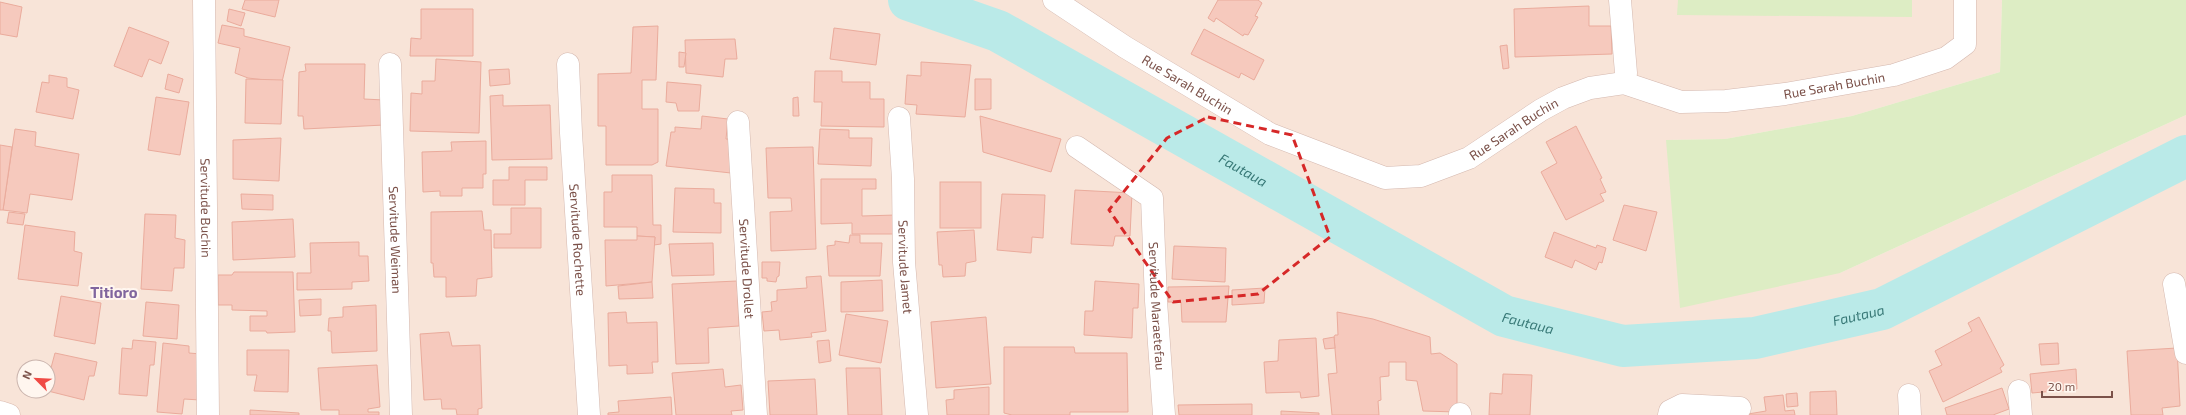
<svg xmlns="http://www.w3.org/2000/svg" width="2186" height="415" font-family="'Exo 2',sans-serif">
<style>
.residential{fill:#f8e4d8;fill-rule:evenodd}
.green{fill:#ddedc4}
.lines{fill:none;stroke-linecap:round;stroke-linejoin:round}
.river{stroke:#baeae8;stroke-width:42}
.building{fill:#f6c9bd;stroke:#eaab9c}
.street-casing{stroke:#d4b8af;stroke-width:23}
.secondary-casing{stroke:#d9b9ae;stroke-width:23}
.street{stroke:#fff;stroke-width:22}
.secondary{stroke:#fff;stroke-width:22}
.marked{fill:none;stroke:#d62828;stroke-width:3;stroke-dasharray:8 5;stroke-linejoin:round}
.labels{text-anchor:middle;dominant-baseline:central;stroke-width:4;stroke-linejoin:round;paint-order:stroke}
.street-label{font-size:13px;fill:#7b5149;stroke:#fff6ef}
.water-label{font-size:14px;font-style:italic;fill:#387977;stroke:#fff6ef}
.quarter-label{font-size:15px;font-weight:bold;fill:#80659e;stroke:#fff6ef}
</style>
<rect width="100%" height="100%" fill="#fef1e8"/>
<path class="residential" d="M0,0H2002L2000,72L1852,116L1725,139L1667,140L1840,273L2186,115V415H0ZM24,367H48V391H24Z"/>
<g class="green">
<path d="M1678,0H1912V17L1677,15Z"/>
<path d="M2002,0H2186V115L1840,273L1680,308L1666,140L1725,139L1852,116L2000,72Z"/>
</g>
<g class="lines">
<path class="river" id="s1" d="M909,0L998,31L1504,316L1623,346L1755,338L1882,309L2186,156"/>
</g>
<g class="building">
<path d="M245,0H279L275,17L242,9Z"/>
<path d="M1218,0H1258L1262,3L1255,16L1258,17L1248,35L1244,34L1243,36L1216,18L1214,22L1208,18Z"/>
<path d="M0,2L22,7L17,37L0,34Z"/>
<path d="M1589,6V26H1611L1612,54L1515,57L1514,9Z"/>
<path d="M229,9L245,13L241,26L227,21Z"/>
<path d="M421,9H473V56H410L411,38L421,39Z"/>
<path d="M222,25L244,29V36L290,47L282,82L248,78L235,73L240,48L218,43Z"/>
<path d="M658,26L656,80H642V109H658V162L652,165H606V126H598V74L631,73L633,27Z"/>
<path d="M129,27L169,42L161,64L149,59L142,77L114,66Z"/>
<path d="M834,28L880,34L876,65L830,59Z"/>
<path d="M1204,29L1264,60L1254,80L1241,73L1239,78L1191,54Z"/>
<path d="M735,39L737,59H725L723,77L686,73L685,40Z"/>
<path d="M1507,45L1509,68L1503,69L1500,46Z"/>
<path d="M679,52L686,53L684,67H679Z"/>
<path d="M436,59L481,62L479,133L410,131L411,93L422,94V81H435Z"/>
<path d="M921,62L971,65L965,117L916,114L917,105L905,104L907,75L921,76Z"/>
<path d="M305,64H365L364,99L384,100V125L304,129L303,116H298L299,72L306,71Z"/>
<path d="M509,69L510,84L490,86L489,70Z"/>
<path d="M815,71H842V82H870V99H884V127L821,126L822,102H814Z"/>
<path d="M168,74L183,79L179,93L165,89Z"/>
<path d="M49,75L67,78V87L79,90L73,119L36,112L42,82L49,83Z"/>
<path d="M246,79L283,80L281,124L245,123Z"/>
<path d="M975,79H991V109L975,110Z"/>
<path d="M667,82L701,85L699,111H678L676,103L666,102Z"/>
<path d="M503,95V106L550,105L552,159L492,160L490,96Z"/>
<path d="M156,97L189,102L180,155L148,150Z"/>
<path d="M798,97L799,116H793V98Z"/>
<path d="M702,116L728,119L726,139H729L731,173L666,166L671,132H675V127L701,129Z"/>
<path d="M980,116L1061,139L1051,172L983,152Z"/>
<path d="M1576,126L1602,178L1600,179L1606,192L1600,194L1604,201L1566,220L1541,172L1557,163L1546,142Z"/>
<path d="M15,129L36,132L35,146L79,154L72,200L30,194L27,213L3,210Z"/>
<path d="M820,129L849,130V138H872L871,166L818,164Z"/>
<path d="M281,138L279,181L233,179V140Z"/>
<path d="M486,141V174H483V188H462V196H440V191L423,192L422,152L452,151L451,142Z"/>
<path d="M0,145L12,147L3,210H0Z"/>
<path d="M813,147L816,249L771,251L770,212L792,211L791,198H768L766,148Z"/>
<path d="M509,167H547V180H525V205H493V180H509Z"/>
<path d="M612,175H652L653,225H661V244L654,245L655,237L637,236V227H604V192H612Z"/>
<path d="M821,179H876V189H862V216L896,215V234H852V223L821,224Z"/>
<rect x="940" y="182" width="41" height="46"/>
<path d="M675,188L714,189V203H721V233L673,232Z"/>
<path d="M1075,190L1132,193L1130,236H1115L1113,246L1071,244Z"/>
<path d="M241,194L273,195V210L242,209Z"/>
<path d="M1002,194L1045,195L1043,238L1032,237L1031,253L997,250Z"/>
<path d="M1624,205L1657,212L1646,251L1613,240Z"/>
<path d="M511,208H541V248H494V234H511Z"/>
<path d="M482,211L484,230H491L492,277L477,279L476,296L446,297V277H434L433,263H431V212Z"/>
<path d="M9,212L25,214L23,225L7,223Z"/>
<path d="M145,214L176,215L175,238L185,240L184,268H174L172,291L141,289Z"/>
<path d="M293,219L295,257L233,260L232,222Z"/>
<path d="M25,225L75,232L74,251L82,253L78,286L18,279Z"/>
<path d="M974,230L976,261L966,263L965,276L943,277L942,265H939L937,232Z"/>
<path d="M1554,232L1596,248L1597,245L1606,248L1602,263L1599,262L1596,270L1575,260L1572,268L1545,257Z"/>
<path d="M850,235H860V243H882L880,276H829L827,246L835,245V241L849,243Z"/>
<path d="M637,236L655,237L652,282L606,286L605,240H637Z"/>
<path d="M359,242V256H368L369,281L352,282V289L297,290V273H311L310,243Z"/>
<path d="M713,243L714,275L672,276L669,244Z"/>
<path d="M1174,246L1226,248L1225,282L1172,279Z"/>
<path d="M762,262H780L779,276L777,277L776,282L767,281V278H762Z"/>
<path d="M234,272H293L295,332L267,333L266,331H250V316H267V311L232,310V305H218V275H232Z"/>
<path d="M821,276L826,331L811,333L812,337L780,340L779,330L764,331L762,312L772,311L771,302L777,301V290L807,288L806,277Z"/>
<path d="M882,280L883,311L841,312V282Z"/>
<path d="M737,281L739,326L708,328L709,363L676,364L672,284Z"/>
<path d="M1095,281L1139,284L1138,308H1133L1132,338L1084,335L1085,311H1093Z"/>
<path d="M652,282L653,298L619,299L618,286Z"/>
<path d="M1229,286L1226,322H1182L1181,302H1168V287Z"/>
<path d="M1265,288L1264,303L1232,305V290Z"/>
<path d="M61,296L101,303L95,344L54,336Z"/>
<path d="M321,299V315L300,316L299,300Z"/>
<path d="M146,302L179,305L177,339L143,336Z"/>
<path d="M376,305L377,351L332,353L331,331H328L329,318L343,317V307Z"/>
<path d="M626,312L627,323L657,322L658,362H652L653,373L627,374V365L609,366L608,313Z"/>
<path d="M1337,312L1373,319L1430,337L1431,354L1440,353L1457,364V412L1423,411L1417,381L1406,380V362H1389V376L1380,377L1381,400L1378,401L1379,415H1332L1328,374L1337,373L1334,337L1335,335H1338Z"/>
<path d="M846,314L888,321L881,363L839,355Z"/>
<path d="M986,317L991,384L936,388L931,322Z"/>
<path d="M1979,317L2004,365L2000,368L2002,372L1943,402L1929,371L1942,365L1935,351L1972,331L1968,323Z"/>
<path d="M449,332L452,346L480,345L482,408L478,409V415H457L456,409H442L441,399L424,400L420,334Z"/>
<path d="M1334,337L1335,348L1325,349L1323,339Z"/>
<path d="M1316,338L1319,396L1301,398L1300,392L1266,393L1264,362L1278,361L1279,340Z"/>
<path d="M133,340L156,342L154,365H150L147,396L119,394L122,348L132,349Z"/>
<path d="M829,340L831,361L819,363L817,341Z"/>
<path d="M163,343L189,346V353L201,354L200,400L184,399L182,414L157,412Z"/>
<path d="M2058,343L2059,364L2041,365L2039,344Z"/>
<path d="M1004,347H1074L1075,353H1127L1128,412H1070V415H1012L1004,413Z"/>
<path d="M2177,348L2180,406L2162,408L2163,415H2131L2127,351Z"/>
<path d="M247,350H289L288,392L254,391L257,375H247Z"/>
<path d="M55,353L97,362L94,376H89L84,400L48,391V379Z"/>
<path d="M377,365L380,407L368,409V412H379V415H339V410H321L318,368Z"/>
<path d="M846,368H880L882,415H848Z"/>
<path d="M723,369L725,387L741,385L743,410L731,411L732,415H676L672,373Z"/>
<path d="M2076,369L2077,389L2032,393L2030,374Z"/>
<path d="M1503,374L1532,375L1530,415H1489L1490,393L1502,394Z"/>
<path d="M815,379L817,415H770L768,381Z"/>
<path d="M989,387V415H947L946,400L954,399V390Z"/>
<path d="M2002,388L2009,409L1993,415H1947L1945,408Z"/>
<path d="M1836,391L1837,415H1810V392Z"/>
<path d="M1797,393L1798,406L1787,407L1786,394Z"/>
<path d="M1783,395L1785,411L1794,410L1795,415H1742L1766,411L1764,397Z"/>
<path d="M671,397L672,415H608V413L619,412L618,401Z"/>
<path d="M1252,404V415H1179L1178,405Z"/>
<path d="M250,410L299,413V415H250Z"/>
<path d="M1281,411L1319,413V415H1281Z"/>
</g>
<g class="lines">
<g class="street-casing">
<g id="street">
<path id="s2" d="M204,0L208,415"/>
<path id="s3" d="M1054,0L1125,47L1270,134L1385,178L1421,176L1469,158L1541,110L1563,98L1590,88L1624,83L1681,102L1726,101L1785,94L1894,75L1946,58L1965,44V0"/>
<path d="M1620,0L1626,73L1624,83"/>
<path id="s4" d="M390,64L401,415"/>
<path id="s5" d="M568,64L571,133L589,415"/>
<path id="s6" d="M899,118L903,179L904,262L917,415"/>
<path id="s7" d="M738,122L756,415"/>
<path id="s8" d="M1077,147L1152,198L1156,301L1164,415"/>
<path d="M2174,284L2186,353"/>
<path d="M2019,391L2021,415"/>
<path d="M1909,395L1910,415"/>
<path d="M1460,415V414"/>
<path d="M1669,415L1670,411L1682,405L1740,408"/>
</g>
</g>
<g class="secondary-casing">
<path id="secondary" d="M0,412L9,415"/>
</g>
<use href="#street" class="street"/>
<use href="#secondary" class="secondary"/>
</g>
<path class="marked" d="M1208,117L1292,135L1330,237L1258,294L1173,302L1109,210L1167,138Z"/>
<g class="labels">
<g class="street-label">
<text stroke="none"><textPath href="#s3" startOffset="158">Rue Sarah Buchin</textPath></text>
<text stroke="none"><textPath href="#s3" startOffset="854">Rue Sarah Buchin</textPath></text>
<text stroke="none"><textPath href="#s3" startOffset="518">Rue Sarah Buchin</textPath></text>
<text stroke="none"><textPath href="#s2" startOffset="208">Servitude Buchin</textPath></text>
<text stroke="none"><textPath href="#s4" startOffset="176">Servitude Weiman</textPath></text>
<text stroke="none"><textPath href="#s5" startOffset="176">Servitude Rochette</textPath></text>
<text stroke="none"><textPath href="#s6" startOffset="149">Servitude Jamet</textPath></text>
<text stroke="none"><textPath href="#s7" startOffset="147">Servitude Drollet</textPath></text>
<text stroke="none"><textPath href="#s8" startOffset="199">Servitude Maraetefau</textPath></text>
</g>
<g class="water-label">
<text stroke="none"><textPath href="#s1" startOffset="376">Fautaua</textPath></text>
<text stroke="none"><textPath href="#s1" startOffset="1036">Fautaua</textPath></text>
<text stroke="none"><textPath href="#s1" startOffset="700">Fautaua</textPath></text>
</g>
<g class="quarter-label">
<text x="114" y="292">Titioro</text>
</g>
</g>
<g transform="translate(36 379) rotate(294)"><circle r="19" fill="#fff6ef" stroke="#cab4ad"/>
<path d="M0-3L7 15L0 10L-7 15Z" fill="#f04a44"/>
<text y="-6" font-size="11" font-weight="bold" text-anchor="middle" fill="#7b5149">N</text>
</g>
<path d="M2042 391v6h70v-6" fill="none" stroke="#7b5149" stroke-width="2"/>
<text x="2048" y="391" font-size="12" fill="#7b5149" stroke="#fff6ef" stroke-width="3" paint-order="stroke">20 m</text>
</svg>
